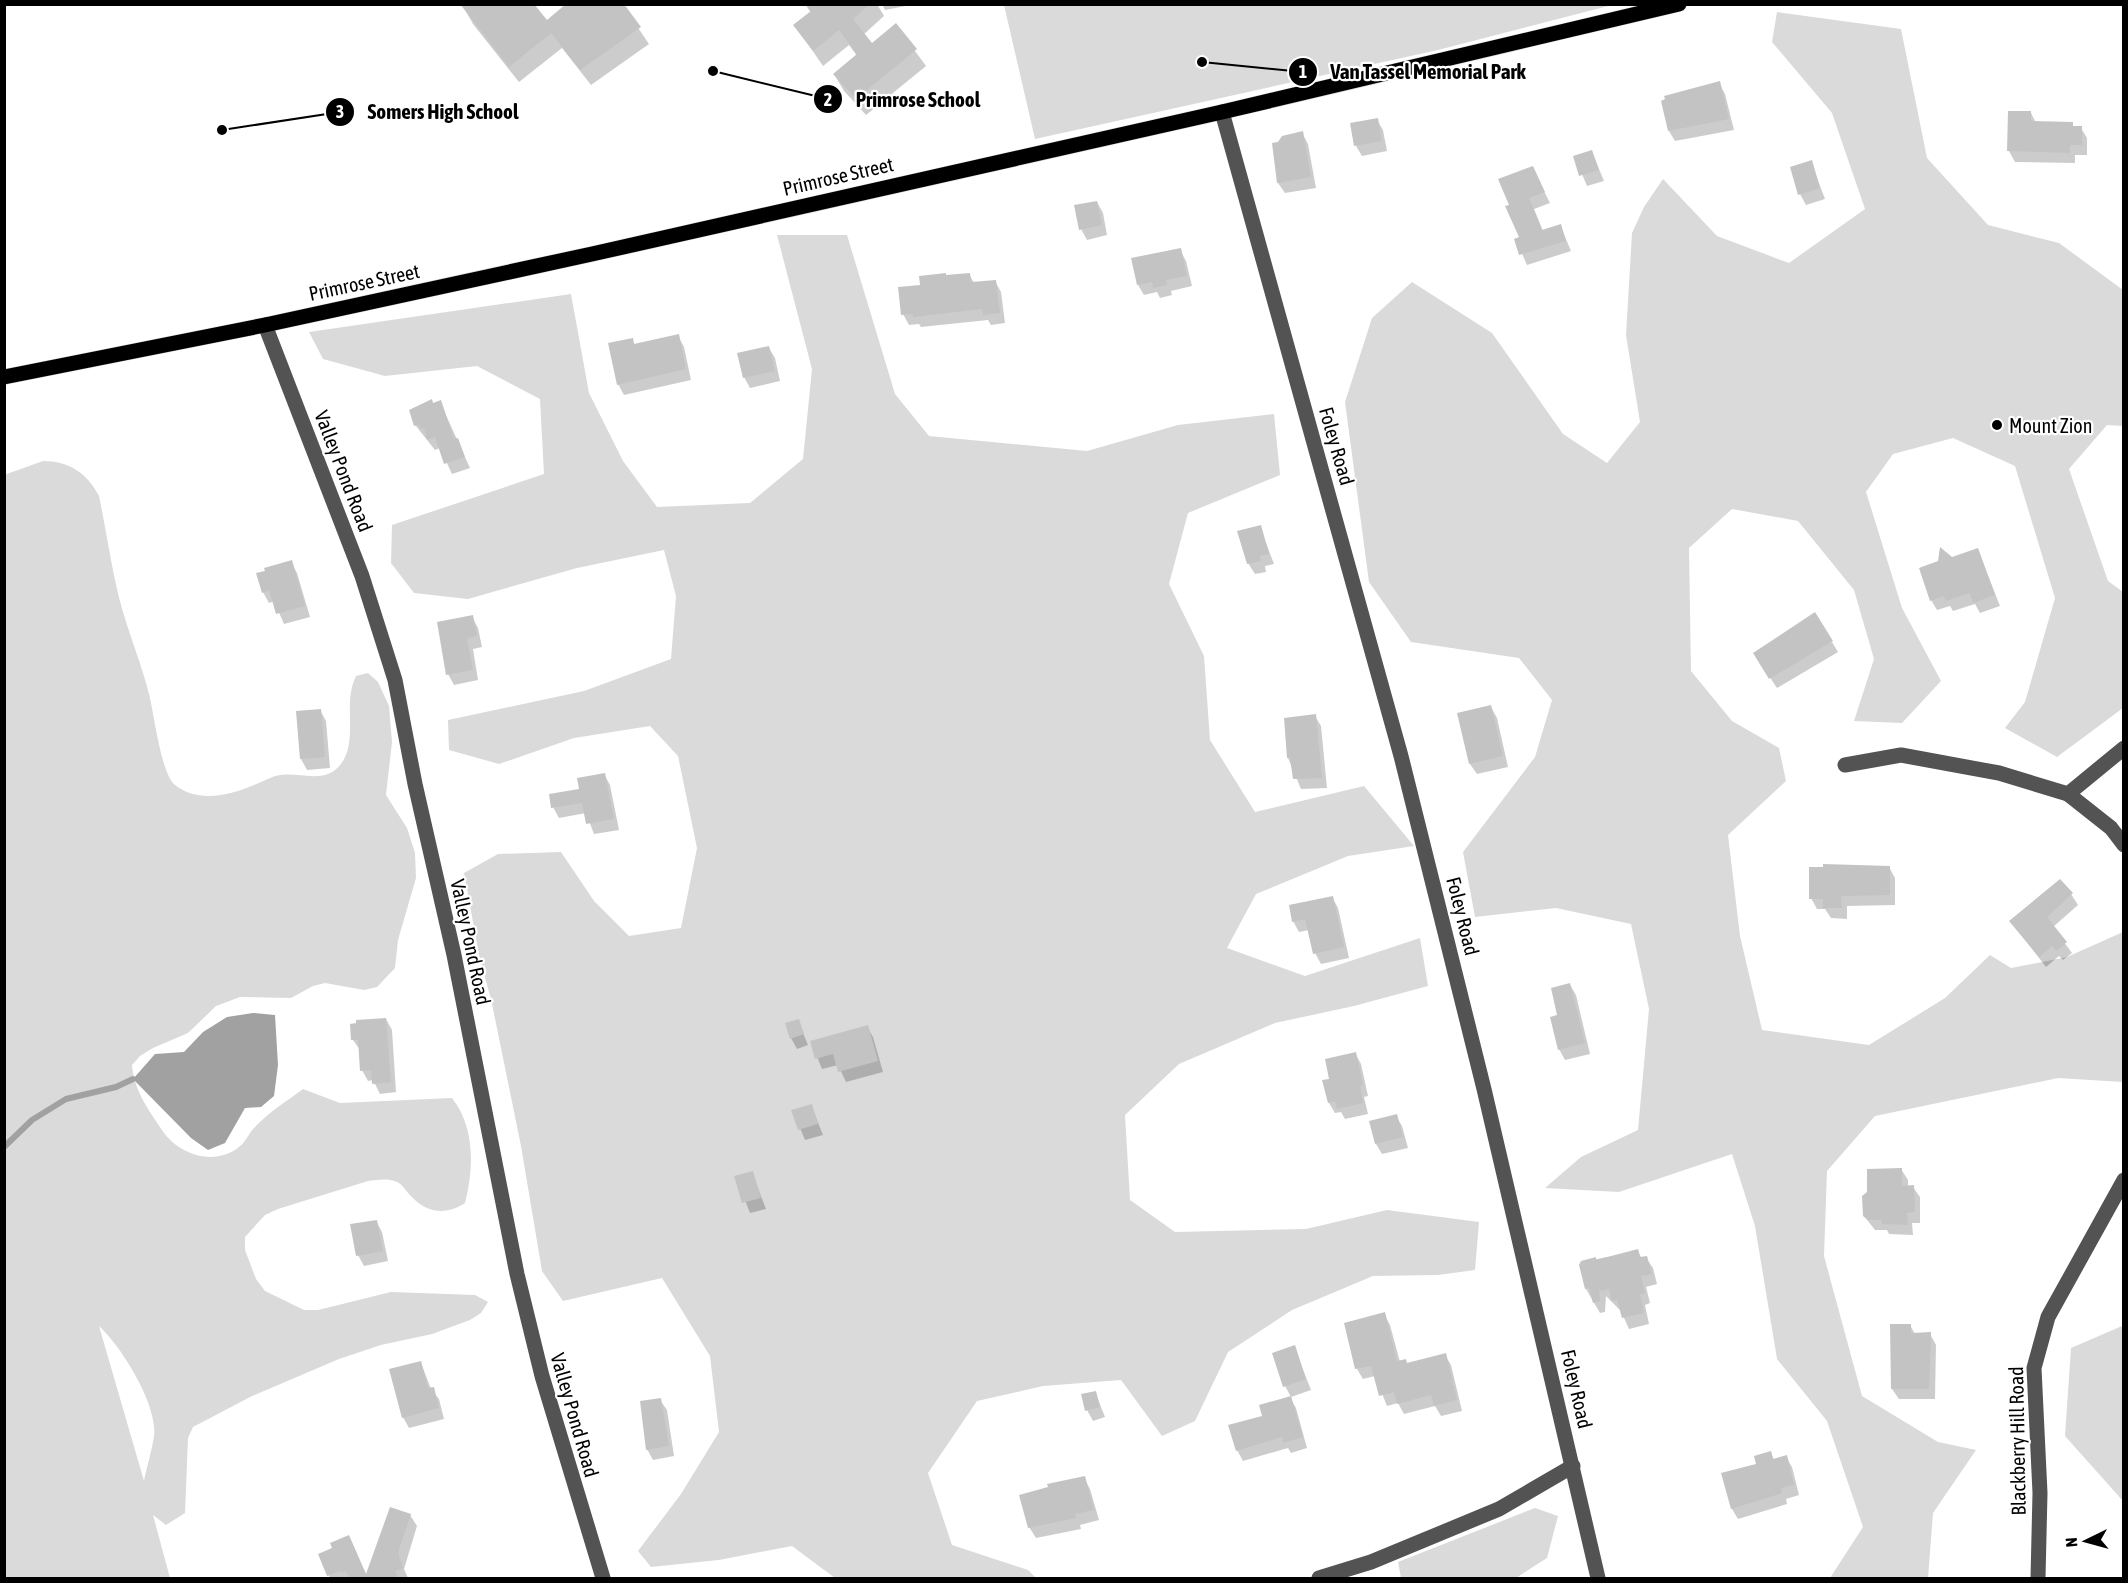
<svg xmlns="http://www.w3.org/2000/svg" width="2128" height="1583" font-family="'Asap Condensed',sans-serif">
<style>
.green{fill:#dadada;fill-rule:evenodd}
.water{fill:#a1a1a1}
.shadow{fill:#0003}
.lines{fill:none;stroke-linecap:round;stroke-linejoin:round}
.stream{stroke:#a1a1a1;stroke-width:6}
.building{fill:#c3c3c3}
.major-casing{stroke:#dbdbdb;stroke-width:16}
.minor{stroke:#535353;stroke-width:15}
.major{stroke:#000;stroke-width:15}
.poi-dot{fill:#000;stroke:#fff;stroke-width:2}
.labels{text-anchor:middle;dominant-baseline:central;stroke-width:4.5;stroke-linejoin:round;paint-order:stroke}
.street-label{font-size:20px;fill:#000;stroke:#fff}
.poi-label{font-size:20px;fill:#000;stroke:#fff;text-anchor:start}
.leader{fill:none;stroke:#000;stroke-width:2}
.callout-dot{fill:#000;stroke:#fff;stroke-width:2}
.mark-label{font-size:18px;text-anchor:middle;font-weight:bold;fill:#fff}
.callout-label{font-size:21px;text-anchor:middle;font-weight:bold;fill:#000;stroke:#fff;stroke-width:4.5;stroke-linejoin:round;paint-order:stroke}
</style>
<rect width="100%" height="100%" fill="#fff"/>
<g class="green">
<path d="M1004,5V4L1612,5L1438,50L1035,139Z"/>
<path d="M1777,12L1901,29L1927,158L1988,225L2059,243L2123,290V426L2107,425L2069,469L2108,581L2123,592V708L2057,757L2005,728L2025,702L2055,598L2015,466L1953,438L1893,454L1866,492L1902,608L1941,681L1902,723L1854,721L1874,659L1854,590L1798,521L1732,509L1689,548L1691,671L1732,721L1779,748L1786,781L1728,835L1740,936L1762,1030L1869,1045L1945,998L1990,955L2011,968L2067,957L2123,932V1082L2058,1078L1875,1116L1827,1171L1824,1256L1862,1396L1938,1442L1976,1450L1933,1513L1928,1578H1830L1863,1527L1827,1421L1777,1359L1755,1226L1732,1154L1619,1192L1545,1188L1581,1157L1638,1130L1649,1009L1631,924L1556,908L1475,917L1463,852L1535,757L1552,700L1519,658L1411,642L1369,582L1345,402L1372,318L1412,282L1492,333L1563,434L1607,463L1640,422L1626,335L1632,233L1644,207L1663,179L1717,236L1789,263L1865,209L1832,113L1772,42Z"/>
<path d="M777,235H847L895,394L929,436L1087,451L1178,425L1274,414L1280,475L1188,513L1169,584L1204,656L1210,740L1255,812L1364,786L1414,846L1348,856L1256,894L1227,948L1305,976L1420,938L1428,986L1354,1006L1275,1023L1179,1064L1125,1115L1130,1200L1175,1232L1306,1229L1387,1210L1479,1222L1475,1270L1438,1275L1373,1276L1292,1310L1228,1352L1195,1421L1162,1436L1121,1380L1043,1386L977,1401L928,1473L952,1545L1028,1570L1036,1578H835L792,1546L719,1560L651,1567L638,1551L681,1494L719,1432L710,1356L662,1278L563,1301L542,1271L521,1146L491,999L480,960L464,873L498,854L561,852L594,901L629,936L681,928L697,848L678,756L650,726L574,738L499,764L449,750L448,720L584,691L671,659L676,596L664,550L577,568L468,599L414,593L391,563L392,525L544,474L540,399L477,366L385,376L323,359L309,332L571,294L589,393L623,461L657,507L750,503L803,459L812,369Z"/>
<path d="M43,461C69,461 87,473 99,496C107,534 112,574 123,612C131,639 142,666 149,694C154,713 161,774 175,785C203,807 242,791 270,778C293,767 323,788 341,764C359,739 342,705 356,676L368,673L378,682L389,706L392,742L386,795L407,828L415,853L416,878L398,940L395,968L377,987L364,990L325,983L313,986L291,998L240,997L216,1006L188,1033L153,1048L140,1056L132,1065C134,1089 147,1108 160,1127C175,1153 213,1168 239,1147C246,1142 249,1132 256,1126C269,1112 287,1101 303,1089L340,1103L452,1098C475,1127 474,1168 465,1203C445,1216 426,1213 410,1195C406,1191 402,1184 397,1182C388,1178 377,1180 368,1181L278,1209L265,1215L245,1237V1250L256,1279L265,1291L304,1310H318L391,1292L475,1295L488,1302L481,1313L470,1320L432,1334L381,1345L339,1359L252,1396L193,1427L188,1438L185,1513L166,1525L153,1515L170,1578H5L4,475ZM99,1326C121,1346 158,1405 154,1436C152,1450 147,1466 144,1481Z"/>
<path d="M2122,1326L2124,1327L2123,1501L2065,1436L2071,1348Z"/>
<path d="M1535,1508L1558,1516L1547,1558L1516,1578H1401L1398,1562Z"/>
</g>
<path class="water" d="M253,1013L275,1015L278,1065L274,1096L261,1107L245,1108L225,1143L208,1150L191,1138L133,1079L155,1054L184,1052L203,1032L227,1017Z"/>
<g class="shadow">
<path d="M622,4L649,44L591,85L562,48L519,82L473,24L464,8L547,22Z"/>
<path d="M805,4H877L884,16L863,35L872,45L896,25L926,66L866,115L844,91L834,74L857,56L849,45L823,66L795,25L811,13Z"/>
<path d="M882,4H916L885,10Z"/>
<path d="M1719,83L1725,94L1734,130L1675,141L1669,131Z"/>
<path d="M2031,113L2036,123L2072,124L2074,127L2081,128L2087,138V155H2075V163L2015,162L2009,151Z"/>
<path d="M1377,120L1383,130L1387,151L1362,156L1356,146Z"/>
<path d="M1302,133L1308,144L1316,188L1285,193L1278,183L1273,144Z"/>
<path d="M1592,152L1604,181L1587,186L1575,157Z"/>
<path d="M1811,162L1825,199L1806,205L1800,194Z"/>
<path d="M1538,179L1550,203L1534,209L1543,231L1560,225L1571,251L1527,265L1516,240L1521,238L1511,205Z"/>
<path d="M1097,202L1103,213L1107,235L1087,240L1081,229Z"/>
<path d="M1180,250L1186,261L1192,286L1171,291L1172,295L1160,298L1157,292L1144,295L1138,285Z"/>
<path d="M969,274L974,283L995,281L1001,292L1005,323L991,325L988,320L921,327L919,324L909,325L903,314L922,286Z"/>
<path d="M678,336L684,347L691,380L624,395L618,384L632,340L635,345Z"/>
<path d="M769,348L775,358L780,381L750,388L744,377Z"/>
<path d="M440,402L470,468L452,474L440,448L435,450L416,426L433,404Z"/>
<path d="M1260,527L1274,564L1265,566L1266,572L1255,574L1248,563Z"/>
<path d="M1978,550L2000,606L1980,613L1975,604L1953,611L1950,606L1937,610L1931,600L1952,558Z"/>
<path d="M291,562L297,573L310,617L284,624L274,601L269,603L263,592Z"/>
<path d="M472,617L478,628L482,647L473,649L478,680L454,685L448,674Z"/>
<path d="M1832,642L1838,652L1777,688L1761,664Z"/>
<path d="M1491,707L1497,718L1508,767L1477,774L1470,764L1459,714Z"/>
<path d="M320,710L326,721L330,768L307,770L301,759L298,712Z"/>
<path d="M1315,716L1321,726L1327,788L1301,789L1288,758L1286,719Z"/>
<path d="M604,774L610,785L619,830L594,834L586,813L559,818L553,807Z"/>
<path d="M1889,867L1895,878V905L1847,906V919L1831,918L1825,909H1817L1811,898Z"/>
<path d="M2071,894L2078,905L2053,927L2072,953L2063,960L2059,956L2046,967L2011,922Z"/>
<path d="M1332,897L1338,908L1349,958L1321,964L1315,953L1309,930L1299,932L1293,921Z"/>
<path d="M1570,985L1576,995L1590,1054L1565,1060L1559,1049V1016Z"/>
<path d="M386,1019L392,1030L396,1092L380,1094L373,1080L368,1081L362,1070L360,1050L353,1040Z"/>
<path d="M798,1021L808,1045L797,1049L791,1038Z"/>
<path d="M867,1027L873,1037L883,1072L846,1082L838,1065L822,1069L811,1042Z"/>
<path d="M1355,1053L1361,1064L1368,1096L1364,1097L1368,1114L1345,1119L1341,1112L1335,1113L1329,1103L1331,1080Z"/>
<path d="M811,1105L823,1135L805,1140L793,1111Z"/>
<path d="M1396,1116L1402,1126L1408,1148L1382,1154L1376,1144L1370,1122Z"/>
<path d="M1901,1169L1908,1180V1187H1913L1920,1197V1223H1912L1913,1235L1889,1234L1887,1230H1875L1864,1216Z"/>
<path d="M752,1173L766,1209L750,1213L736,1177Z"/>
<path d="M376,1221L382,1232L388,1261L364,1266L358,1255Z"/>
<path d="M1638,1251L1642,1259L1646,1258L1653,1268L1657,1284L1646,1287L1650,1303L1645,1305L1649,1324L1629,1329L1621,1311L1606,1296L1605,1312L1600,1313L1586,1289L1582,1262Z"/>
<path d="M1384,1314L1390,1325L1400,1362L1407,1364L1445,1355L1451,1365L1462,1411L1441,1416L1435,1406L1404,1414L1398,1403L1387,1406L1375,1376L1363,1379L1357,1369L1346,1324Z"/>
<path d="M1910,1325L1915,1334H1930L1936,1345L1935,1399H1899L1892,1389Z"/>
<path d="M1294,1347L1311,1390L1291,1397L1285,1386Z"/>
<path d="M421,1363L431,1389L439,1399L444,1419L409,1428L403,1417Z"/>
<path d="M1095,1392L1105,1417L1093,1421L1087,1410Z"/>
<path d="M1290,1398L1296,1408L1307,1448L1291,1453L1288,1448L1243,1461L1237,1450L1264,1417Z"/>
<path d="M660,1400L667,1410L674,1456L653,1460L647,1449L642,1415Z"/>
<path d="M1771,1453L1774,1460L1786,1457L1792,1467L1799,1495L1786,1499L1787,1504L1738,1519L1732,1509L1723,1474L1758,1465Z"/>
<path d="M1084,1478L1090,1489L1099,1520L1080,1525L1081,1529L1036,1538L1029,1527Z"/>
<path d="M410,1515L417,1526L404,1569L408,1578H330L320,1555L334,1549L348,1537L367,1576Z"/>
</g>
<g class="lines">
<path class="stream" d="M4,1147L32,1120L66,1099L116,1087L133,1079"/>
</g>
<g class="building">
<path d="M460,4H534L547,20L566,4H624L641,27L580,70L551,33L509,67Z"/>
<path d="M806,4H870L853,19L872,43L896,23L917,49L856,99L833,74L857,54L839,30L813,51L793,25L811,11Z"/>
<path d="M1720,81L1729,119L1668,131L1661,101L1665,99L1664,96Z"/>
<path d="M2008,111H2031V121L2073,122V126H2082V145H2070V153L2007,151Z"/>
<path d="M1378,118L1382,141L1354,146L1350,123Z"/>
<path d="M1303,131L1311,177L1277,183L1272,143L1278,142L1282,136Z"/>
<path d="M1592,150L1599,170L1579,176L1573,156Z"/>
<path d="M1812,160L1820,188L1798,195L1790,167Z"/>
<path d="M1533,166L1545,192L1529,198L1542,230L1561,224L1566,241L1519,255L1514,239L1519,237L1505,206L1509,205L1498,179Z"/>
<path d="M1097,201L1102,225L1079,230L1074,205Z"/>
<path d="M1181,248L1187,276L1166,280L1167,285L1153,288L1152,282L1137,285L1131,258Z"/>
<path d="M946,273V275L970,273L971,282L996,280L1000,313L983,315L982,309L913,317V314L901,315L898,287L920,285L919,276Z"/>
<path d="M679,334L686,369L617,385L608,343L633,338L634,344Z"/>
<path d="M769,346L775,371L743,378L737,353Z"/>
<path d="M432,399L433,403L441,400L454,439L458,438L465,457L444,464L435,437L427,440L424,428L421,429L419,425L414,426L409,410Z"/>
<path d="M1261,525L1269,554L1260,556L1261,561L1247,564L1237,531Z"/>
<path d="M1940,547L1952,557L1978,548L1995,595L1973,603L1970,593L1946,601L1944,596L1930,601L1919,568L1938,561Z"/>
<path d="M292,560L305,606L276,614L269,590L262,593L256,573L265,571L264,568Z"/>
<path d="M1815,612L1833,641L1769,679L1753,653Z"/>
<path d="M473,615L477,636L467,638L473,670L446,675L437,622Z"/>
<path d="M1491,705L1503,756L1469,764L1457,713Z"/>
<path d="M321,709L325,757L300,759L296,711Z"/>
<path d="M1316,714L1322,778L1293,779L1290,758H1287L1284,718Z"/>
<path d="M605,773L614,819L586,824L582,803L551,808L549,794L579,789L577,778Z"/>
<path d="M1823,864L1890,866V895L1841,896L1842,908H1823V899H1809V867H1823Z"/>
<path d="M2060,879L2073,893L2047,917L2067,942L2056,951L2052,946L2039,957L2009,921Z"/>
<path d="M1333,896L1344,947L1313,954L1305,919L1292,922L1289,905Z"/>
<path d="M1570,983L1585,1043L1558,1050L1550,1017L1557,1015L1551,988Z"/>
<path d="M386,1018L391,1082L372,1084L371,1070L360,1071L358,1040H351L350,1024L356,1023V1020Z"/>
<path d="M799,1019L804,1034L790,1039L785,1023Z"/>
<path d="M868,1025L878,1061L838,1072L833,1054L815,1059L810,1041Z"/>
<path d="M1356,1052L1363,1085L1360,1086L1363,1103L1337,1109L1335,1101L1328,1103L1322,1080L1329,1079L1325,1059Z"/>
<path d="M812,1104L818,1124L798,1130L791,1110Z"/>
<path d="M1397,1114L1403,1137L1375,1144L1369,1121Z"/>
<path d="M1902,1168V1186L1914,1185L1915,1212L1907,1213L1908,1225L1882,1224L1881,1220H1868L1863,1216L1862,1196L1867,1192V1169Z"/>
<path d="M753,1171L761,1198L742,1203L734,1176Z"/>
<path d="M377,1220L383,1251L356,1256L350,1224Z"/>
<path d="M1638,1249L1640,1257L1647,1256L1652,1274L1641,1276L1645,1293L1640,1294L1644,1313L1622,1318L1617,1300L1612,1301L1609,1289L1601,1291L1599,1286L1600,1301L1593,1303L1589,1288L1585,1289L1579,1265L1581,1261L1596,1257V1260Z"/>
<path d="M1385,1312L1397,1361L1406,1359L1407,1363L1446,1353L1457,1400L1434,1406L1431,1395L1397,1404L1394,1392L1379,1396L1371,1366L1355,1369L1344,1323Z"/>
<path d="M1890,1324H1911V1333L1931,1332L1929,1389H1891Z"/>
<path d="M1295,1345L1306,1379L1283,1387L1272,1353Z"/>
<path d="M421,1361L428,1388L434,1387L439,1408L402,1418L389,1369Z"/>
<path d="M1096,1391L1100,1407L1085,1411L1081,1394Z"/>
<path d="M1291,1396L1303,1437L1283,1443L1282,1437L1236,1451L1228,1425L1262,1416L1259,1405Z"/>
<path d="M661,1398L669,1446L646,1450L640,1401Z"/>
<path d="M1771,1451L1773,1459L1787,1455L1794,1485L1781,1488L1782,1493L1731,1509L1721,1473L1756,1464L1754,1456Z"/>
<path d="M1085,1476L1094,1510L1075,1514L1076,1518L1028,1528L1019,1495L1048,1487L1047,1484Z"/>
<path d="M390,1507L411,1514L399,1549V1557L403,1568L395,1571L398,1578H349L346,1571L341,1573L340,1571L327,1576L318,1554L332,1548L330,1543L349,1535L366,1574Z"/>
</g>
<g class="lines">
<g class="major-casing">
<path id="major" d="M4,377L265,325L592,254L1222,112L1679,4"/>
</g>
<g class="minor">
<path d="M1222,112L1401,756L1484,1089L1598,1578"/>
<path d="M265,325L362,576L395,680L415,784L454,955L517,1274L542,1376L603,1578"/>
<path d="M1845,765L1901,755L1999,773L2068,794L2111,828L2124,845"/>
<path d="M2068,794L2124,748"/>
<path d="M1319,1578L1371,1562L1499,1509L1573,1466"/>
<path d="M2038,1578L2040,1493L2034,1368L2048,1317L2124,1180"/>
</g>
<use href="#major" class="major"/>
</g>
<circle class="poi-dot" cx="1997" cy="425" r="6"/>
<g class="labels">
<g class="street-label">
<text transform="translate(838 176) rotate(-13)">Primrose Street</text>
<text transform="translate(364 282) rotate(-12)">Primrose Street</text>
<text transform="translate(1337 446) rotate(74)">Foley Road</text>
<text transform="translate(344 471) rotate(69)">Valley Pond Road</text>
<text transform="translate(1463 916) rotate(76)">Foley Road</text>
<text transform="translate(471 942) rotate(78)">Valley Pond Road</text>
<text transform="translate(1577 1389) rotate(77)">Foley Road</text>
<text transform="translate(575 1415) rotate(74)">Valley Pond Road</text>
<text transform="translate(2017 1441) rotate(-91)">Blackberry Hill Road</text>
</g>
<g class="poi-label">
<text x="2009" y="425">Mount Zion</text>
</g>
</g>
<path class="leader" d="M1202 62L1303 72M713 71L828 99M222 130L340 112"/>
<g class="callout-dot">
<circle cx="1202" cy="62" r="6"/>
<circle cx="713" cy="71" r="6"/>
<circle cx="222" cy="130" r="6"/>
<circle cx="1303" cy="72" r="15"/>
<circle cx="828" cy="99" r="15"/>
<circle cx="340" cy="112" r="15"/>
</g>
<g class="mark-label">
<text x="1303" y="78">1</text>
<text x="828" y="106">2</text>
<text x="340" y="118">3</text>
</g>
<g class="callout-label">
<text x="1428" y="79">Van Tassel Memorial Park</text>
<text x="918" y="107">Primrose School</text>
<text x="443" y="119">Somers High School</text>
</g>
<rect width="2128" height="1583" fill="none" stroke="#000000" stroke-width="12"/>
<g transform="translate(2086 1541) rotate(265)" stroke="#ffffff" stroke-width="4.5" paint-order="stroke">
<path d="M0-4.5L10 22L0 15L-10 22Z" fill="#000000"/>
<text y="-9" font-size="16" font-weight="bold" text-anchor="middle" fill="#000000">N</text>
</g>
</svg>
